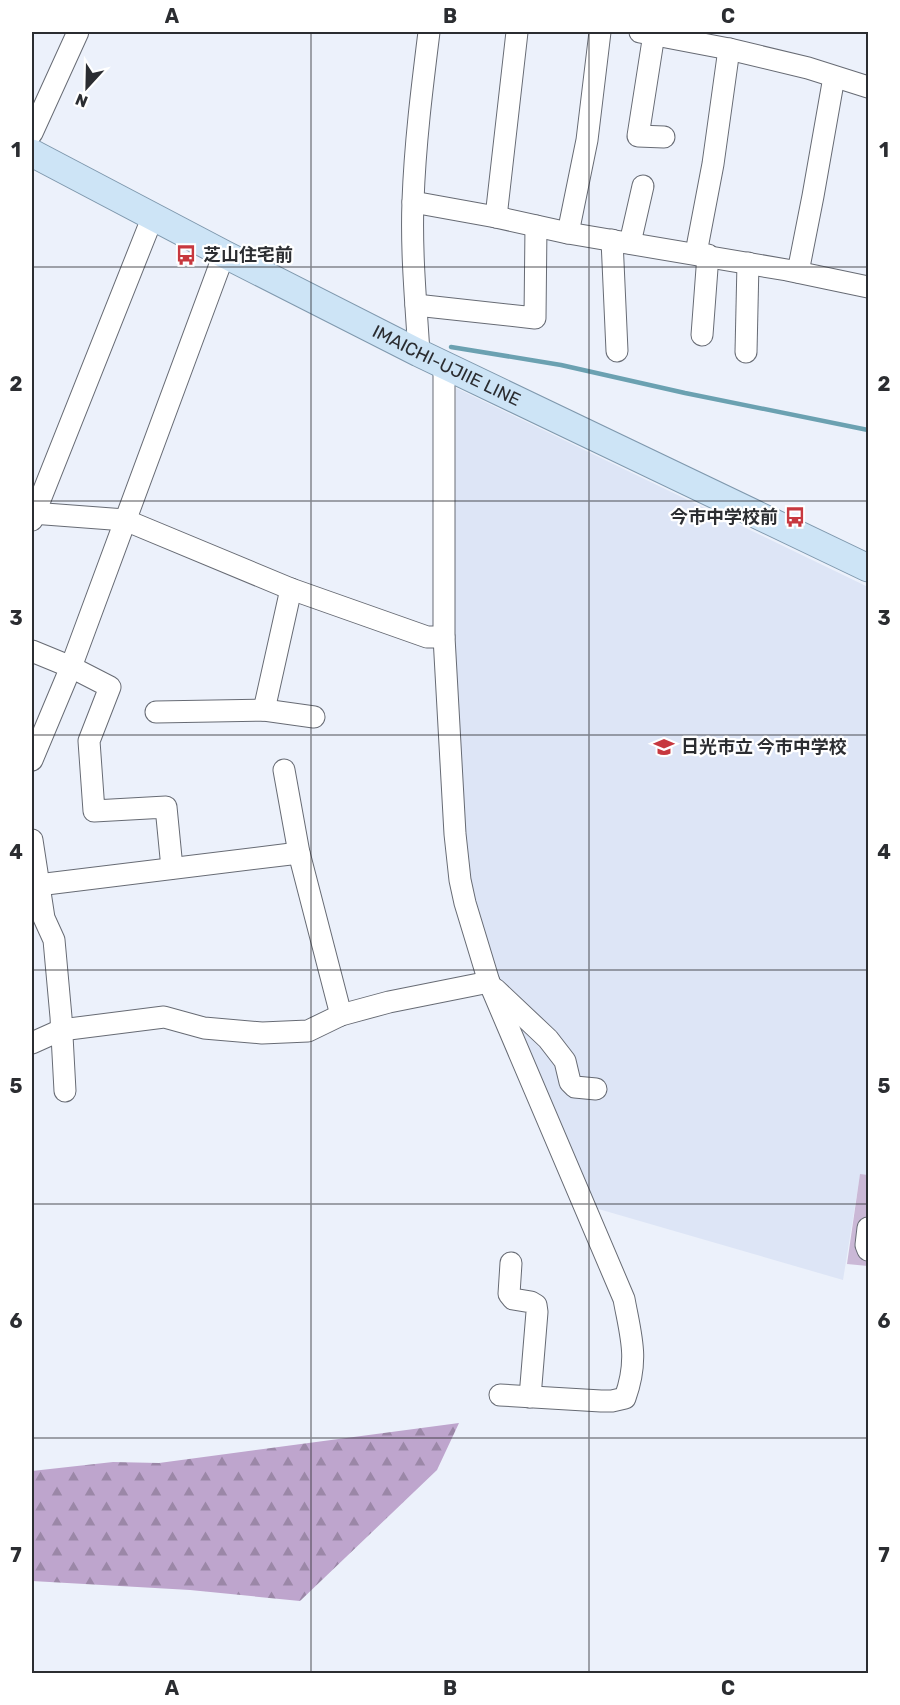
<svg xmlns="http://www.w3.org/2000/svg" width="900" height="1705" font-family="Rubik,'Noto Sans JP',sans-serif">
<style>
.built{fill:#dde5f6}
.green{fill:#cab8d6}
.forest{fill:url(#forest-firs)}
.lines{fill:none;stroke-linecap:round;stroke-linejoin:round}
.stream{stroke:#6ba1b1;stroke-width:4.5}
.minor-casing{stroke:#676b74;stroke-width:23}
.major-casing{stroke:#7f98ad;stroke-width:29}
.minor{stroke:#fff;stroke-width:21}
.major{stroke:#cde4f6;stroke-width:27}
.grid{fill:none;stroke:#2b2d31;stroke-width:1.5;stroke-opacity:0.55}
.labels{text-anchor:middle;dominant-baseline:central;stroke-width:4.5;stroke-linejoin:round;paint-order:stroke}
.poi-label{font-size:18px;font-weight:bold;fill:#2b2d31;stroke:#fff;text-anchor:start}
.street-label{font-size:18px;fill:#2b2d31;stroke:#fff}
.neatline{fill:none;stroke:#2b2d31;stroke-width:2}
.grid-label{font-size:20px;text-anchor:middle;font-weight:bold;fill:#2b2d31}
</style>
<defs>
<pattern id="forest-firs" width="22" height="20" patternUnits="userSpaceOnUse" patternTransform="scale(1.5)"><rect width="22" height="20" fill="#bea5cd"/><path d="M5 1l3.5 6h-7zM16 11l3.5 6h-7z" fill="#9b87a7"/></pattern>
</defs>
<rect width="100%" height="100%" fill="#ecf1fb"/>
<path class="built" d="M456,388L868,587V1175H860L843,1280L595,1208L493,970L475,905L465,844L454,650Z"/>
<path class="green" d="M860,1174L868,1175V1266L847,1264Z"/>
<path class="forest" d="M459,1423L437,1470L300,1601L190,1590L32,1581V1471L113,1462L159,1463Z"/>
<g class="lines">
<path class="stream" d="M451,347L561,365L685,393L868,430"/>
<g class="minor-casing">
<g id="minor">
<path d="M640,32L729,49L808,68L868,87"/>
<path d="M654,34L638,136L664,137"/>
<path d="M32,133L78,32"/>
<path d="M413,202L496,217L568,233L787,270L868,287"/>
<path d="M496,217L517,32"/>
<path d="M568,233L587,140L600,32"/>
<path d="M612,240L617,351"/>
<path d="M630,243L643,186"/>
<path d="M696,253L713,164L729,49"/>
<path d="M798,272L813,196L834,77"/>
<path d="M416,305L535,318L536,226"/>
<path d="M702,335L708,255"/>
<path d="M746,352L748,263"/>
<path d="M419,353C416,303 411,252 413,201C415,144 422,88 429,32"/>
<path d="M444,365V637L455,834L460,880L465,903L489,982L624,1299C631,1337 639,1359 625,1398L612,1401H601L500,1395"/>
<path d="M32,513L125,520L291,589L427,637H444"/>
<path d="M32,520L153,216"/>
<path d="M32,651L71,667L110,687L89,741L94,811L166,807L172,868"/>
<path d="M264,710L291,589"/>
<path d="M156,712L264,710L314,717"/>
<path d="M32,760L71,667L224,254"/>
<path d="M284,770L299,853L341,1015"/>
<path d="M32,840L44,918L54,940L61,1017L65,1091"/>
<path d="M38,885L299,853"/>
<path d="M495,989L548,1039L565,1061L570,1082L575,1087L596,1089"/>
<path d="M32,1043L61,1030L164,1017L204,1028L262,1033L308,1031L341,1015L389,1002L489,982"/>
<path d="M868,1228L866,1245L868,1250"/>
<path d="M511,1263L509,1294L513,1299L531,1302L536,1305L537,1312L530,1397"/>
</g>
</g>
<g class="major-casing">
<g id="major">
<path id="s1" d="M32,153L224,254L419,353L868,568"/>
</g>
</g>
<use href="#minor" class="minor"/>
<use href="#major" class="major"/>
</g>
<path class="grid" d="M311,32V1674M589,32V1674M32,267H868M32,501H868M32,735H868M32,970H868M32,1204H868M32,1438H868"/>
<defs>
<g id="bus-bare" transform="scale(1.62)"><path d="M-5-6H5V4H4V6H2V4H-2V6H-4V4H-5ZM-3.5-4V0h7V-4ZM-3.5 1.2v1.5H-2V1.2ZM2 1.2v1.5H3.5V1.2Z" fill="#c7383f" stroke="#fff" stroke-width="2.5" paint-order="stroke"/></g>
<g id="school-bare" transform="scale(1.62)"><path d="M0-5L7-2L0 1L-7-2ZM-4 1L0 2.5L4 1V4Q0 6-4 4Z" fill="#c7383f" stroke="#fff" stroke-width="2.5" paint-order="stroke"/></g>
</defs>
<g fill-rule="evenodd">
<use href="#bus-bare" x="186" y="255"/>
<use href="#bus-bare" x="795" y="517"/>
<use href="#school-bare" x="664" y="747"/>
</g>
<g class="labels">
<g class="poi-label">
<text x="203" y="255">芝山住宅前</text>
<text x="778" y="517" text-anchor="end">今市中学校前</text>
<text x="681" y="747">日光市立 今市中学校</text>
</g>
<g class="street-label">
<text stroke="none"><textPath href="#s1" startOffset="466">IMAICHI-UJIIE LINE</textPath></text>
</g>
</g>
<rect width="900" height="1705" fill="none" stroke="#ffffff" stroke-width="66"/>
<g transform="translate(87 87) rotate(202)" stroke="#ffffff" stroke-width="4.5" paint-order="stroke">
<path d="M0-4.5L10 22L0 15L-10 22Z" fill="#2b2d31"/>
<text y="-9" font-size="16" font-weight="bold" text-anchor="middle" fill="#2b2d31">N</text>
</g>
<rect x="33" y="33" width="834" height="1639" class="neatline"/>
<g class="grid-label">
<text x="172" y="23">A</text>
<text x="450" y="23">B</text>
<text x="728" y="23">C</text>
<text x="16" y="157">1</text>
<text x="884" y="157">1</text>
<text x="16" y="391">2</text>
<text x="884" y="391">2</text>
<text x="16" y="625">3</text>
<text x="884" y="625">3</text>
<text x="16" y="859">4</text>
<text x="884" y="859">4</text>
<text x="16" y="1093">5</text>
<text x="884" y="1093">5</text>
<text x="16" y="1328">6</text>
<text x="884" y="1328">6</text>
<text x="16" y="1562">7</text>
<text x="884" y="1562">7</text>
<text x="172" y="1695">A</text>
<text x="450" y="1695">B</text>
<text x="728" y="1695">C</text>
</g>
</svg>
